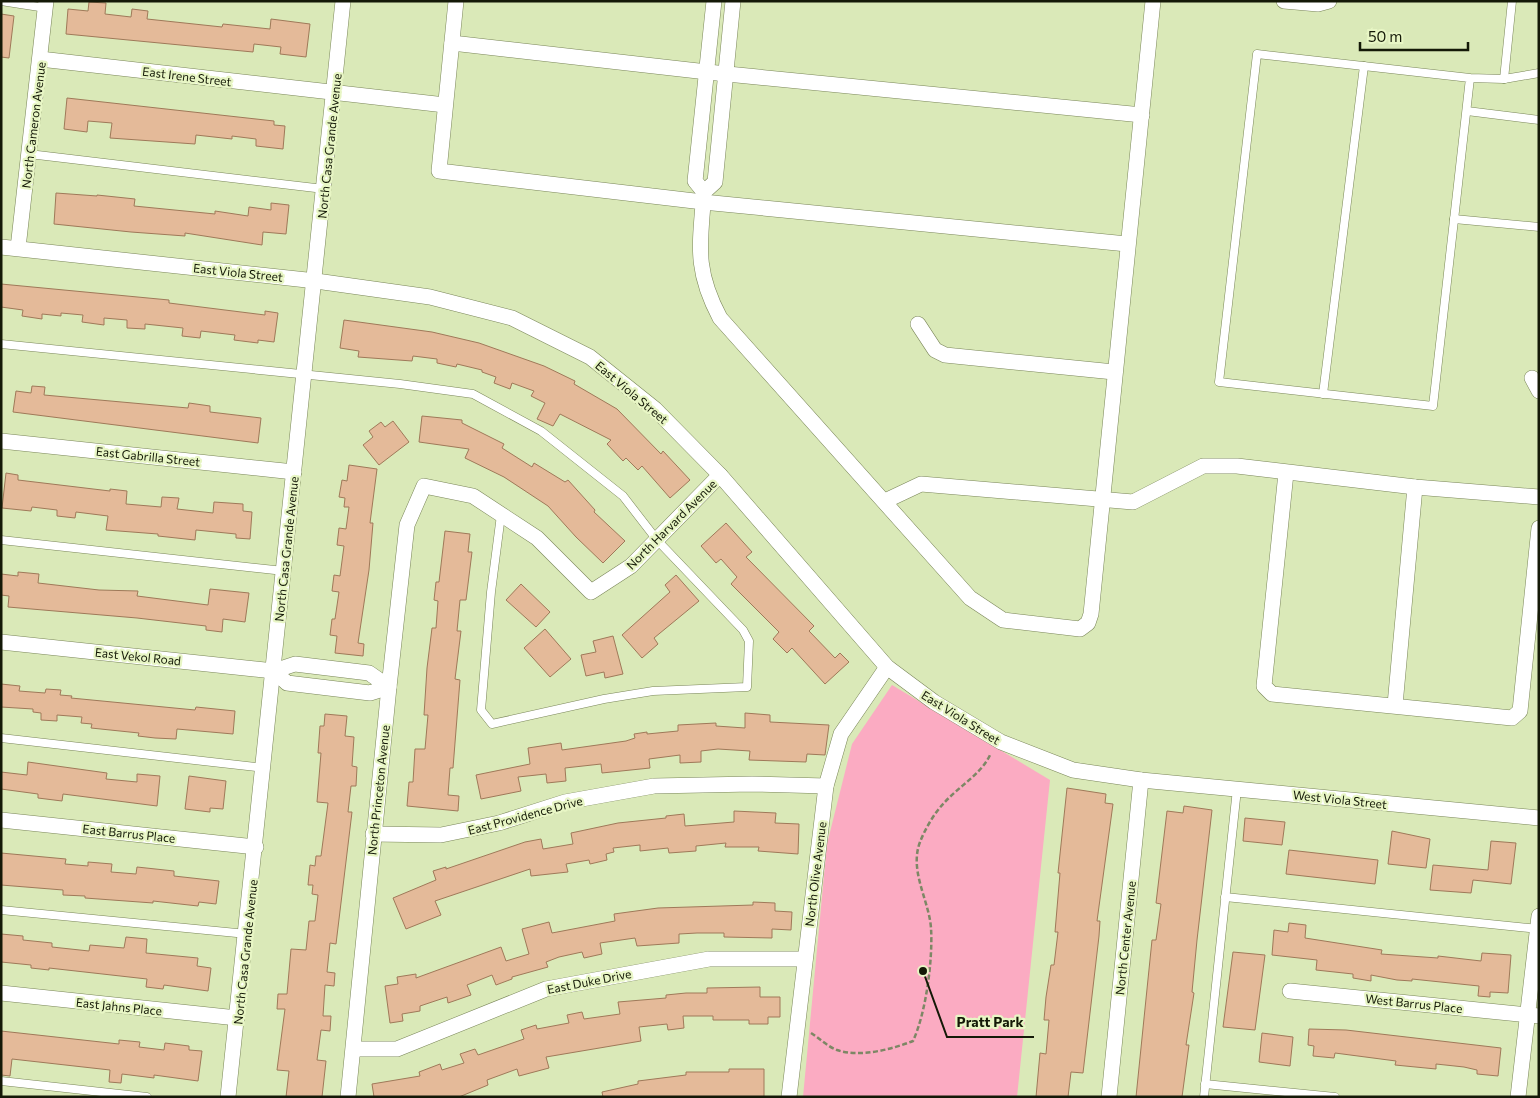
<svg xmlns="http://www.w3.org/2000/svg" width="1540" height="1098" font-family="Commissioner,sans-serif">
<style>
.green{fill:#fbabc2}
.building{fill:#e4ba99;stroke:#9f7959}
.lines{fill:none;stroke-linecap:round;stroke-linejoin:round}
.service-casing{stroke:#7a8659;stroke-width:9}
.minor-casing{stroke:#7a8659;stroke-width:16}
.path{stroke:#7d8765;stroke-width:2.5;stroke-dasharray:5 2.5;stroke-linecap:butt}
.service{stroke:#fff;stroke-width:8}
.minor{stroke:#fff;stroke-width:15}
.labels{text-anchor:middle;dominant-baseline:central;stroke-width:4.5;stroke-linejoin:round;paint-order:stroke}
.street-label{font-size:12px;fill:#141907;stroke:#e8f6c5}
.leader{fill:none;stroke:#141907;stroke-width:2}
.callout-dot{fill:#141907;stroke:#e8f6c5;stroke-width:2}
.callout-label{font-size:14px;text-anchor:middle;font-weight:bold;fill:#141907;stroke:#e8f6c5;stroke-width:4.5;stroke-linejoin:round;paint-order:stroke}
</style>
<rect width="100%" height="100%" fill="#dae9b8"/>
<path class="green" d="M892,685L1050,780L1017,1097H803L827,844L852,744Z"/>
<g class="building">
<path d="M89,2L106,3L105,14L131,17L132,9L148,11L147,19L222,27L223,24L270,29L271,19L310,24L306,57L280,54L281,47L254,44L253,52L66,34L68,9L88,11Z"/>
<path d="M1,14L14,16L9,58L1,57Z"/>
<path d="M67,98L274,121V125L285,126L283,149L256,146V139L232,136V139L196,135L195,144L110,138L112,123L88,121L87,132L64,129Z"/>
<path d="M56,193L97,196V195L135,199L134,206L215,214V211L248,216L249,207L271,210V203L289,205L286,234L263,232L262,245L185,233V236L131,232L54,224Z"/>
<path d="M1,284L169,300V303L265,315V311L278,313L274,342L258,340V343L234,340L235,335L201,331L200,338L182,336L183,328L145,324V329L127,328V320L104,318V325L82,322L83,315L61,313V316L42,314V319L22,316L23,310L1,307Z"/>
<path d="M344,320L432,332L479,343L544,366L575,381L574,384L617,409L661,454L663,451L690,480L670,498L642,466L638,470L626,458L623,461L607,444L611,440L560,414L553,426L537,419L545,403L531,396L534,391L512,383L510,389L494,383L496,377L482,372V370L457,364L456,367L437,363V359L413,356L412,361L358,357L359,351L340,348Z"/>
<path d="M32,386L45,387L44,395L188,408L189,403L210,406V412L261,418L258,443L13,412L16,391L31,393Z"/>
<path d="M422,416L462,420V423L504,444L502,448L532,467L534,463L565,482L568,480L595,510L594,512L625,541L603,563L576,537L548,506L504,477L465,458L469,449L419,442Z"/>
<path d="M393,421L409,442L379,465L363,445L373,437L369,431L381,422L385,427Z"/>
<path d="M349,465L377,469L370,523H373L369,570L358,643L364,644L363,656L335,653L337,636L330,635L332,619H335L339,592L332,591L334,575L340,576L344,546L337,545L339,528L346,529L349,507H344L345,498L339,497L342,480L347,481Z"/>
<path d="M6,473L18,475V480L110,491V489L127,491L126,504L161,507L162,497L179,498L177,509L213,513L214,502L243,504V511L252,512L250,539L236,538V534L196,530L195,540L158,536V534L106,530L108,516L76,512L75,518L57,516V510L32,507L31,511L2,508Z"/>
<path d="M726,523L752,552L746,557L814,626L809,631L835,658L840,653L849,662L825,684L792,648L787,653L773,639L779,632L731,584L737,577L721,559L716,563L701,546Z"/>
<path d="M445,531L470,534L468,552H472L466,600H460L457,631H461L455,679L460,680L453,768H450L448,795L459,796L458,811L407,806L409,782H413L415,749H425L428,715H424L427,668L432,628H436L438,601L434,600L436,582H439Z"/>
<path d="M18,572L39,574L38,583L99,590L138,591L137,596L208,605L210,589L249,593L245,622L223,619L222,632L206,630V626L137,618L8,607L9,596L1,595V574L18,576Z"/>
<path d="M676,575L699,601L654,638L658,644L642,658L622,635L670,592L665,585Z"/>
<path d="M521,584L550,612L536,627L506,600Z"/>
<path d="M545,629L571,659L550,677L524,648Z"/>
<path d="M613,636L623,674L605,678L604,672L586,676L581,655L596,652L593,641Z"/>
<path d="M1,684L20,686L19,691L45,693L46,689L61,690L60,695L72,696L71,698L195,710L196,707L235,711L233,734L177,729L176,739L155,738L138,736L139,733L91,728L92,724L81,723L82,717L57,715V721L41,720V713L33,712V709L1,707Z"/>
<path d="M745,713L770,715V722L829,725L825,755L807,754L806,762L749,760L750,751L718,749L701,751V762L680,763V755L649,759L650,768L602,773L601,764L565,768L566,781L547,783L546,774L518,777L521,791L481,799L476,775L530,764L528,748L561,743L562,750L626,741L635,738L634,734L647,732V734L678,731V725L716,723V726L745,728Z"/>
<path d="M325,714L347,716L345,736L354,737L352,766L357,767L356,786H351L348,812H352L336,944L330,943L327,972L335,973L334,986L325,985L323,1016H331L330,1031L321,1030L317,1060L326,1061L322,1097H286L289,1071L277,1070L285,1009H277L278,994H287L291,949L306,950L309,921H315L318,895L312,894L313,885H308L310,865L315,866L316,856H321L328,803L317,802L321,753H318L320,726H324Z"/>
<path d="M28,762L107,773L106,779L137,782V774L160,776L157,806L63,794L62,801L38,798V794L1,789V772L27,775Z"/>
<path d="M189,776L226,781L223,809L210,808V812L185,809Z"/>
<path d="M1067,788L1106,794L1105,803L1113,804L1097,921H1100L1099,936L1083,1073L1071,1072L1068,1097H1036L1040,1053L1046,1054L1049,1020H1044L1046,997L1051,965H1054L1058,932H1055L1060,873H1058Z"/>
<path d="M1184,806L1212,810L1197,940L1192,992L1194,993L1186,1045H1189L1182,1097H1136L1152,940H1156L1161,904L1156,903L1167,811L1183,813Z"/>
<path d="M734,811L776,813L775,823L799,824L798,854L758,851L759,847H725L726,843L696,846V851L669,853L668,848L640,851V845L613,848L614,852L606,854L607,860L590,864L589,860L566,864L568,872L531,876L530,869L435,901L441,915L406,929L393,898L436,880L433,871L446,867V869L525,842L541,839L543,849L573,844L571,833L618,823L666,818V816L684,814L685,826L734,822Z"/>
<path d="M1245,818L1285,822L1282,845L1243,841Z"/>
<path d="M1392,831L1430,839L1426,868L1388,864Z"/>
<path d="M1491,841L1516,843L1511,884L1473,880L1471,893L1430,890L1433,865L1488,870Z"/>
<path d="M1289,850L1378,860L1375,884L1286,874Z"/>
<path d="M1,853L66,859L65,864L88,866V862L112,864L111,872L136,874L137,867L174,871V876L219,881L216,904L199,902L198,906L153,901V903L85,898V896L63,895V890L1,885Z"/>
<path d="M753,902L775,903V911L792,912L791,930L772,929V938L724,937V933H697L679,934V943L637,946L635,938L600,943L602,954L584,958L582,952L559,957L546,962L548,967L512,977V979L496,985L492,975L467,985L471,995L448,1003L447,997L420,1006V1011L402,1014L403,1021L390,1023L385,986L398,984L397,977L416,974V978L501,947L506,961L529,954L522,929L549,922L552,933L615,921L614,914L658,908L753,905Z"/>
<path d="M1289,923L1306,925L1305,938L1382,950L1381,954L1438,958V956L1481,961L1482,953L1511,955L1508,993L1490,992V997L1478,996L1479,986L1412,979V981L1397,980L1371,975V981L1353,978V974L1316,970L1317,960L1272,955L1274,930L1288,932Z"/>
<path d="M1,934L23,936V940L52,943V947L89,951L90,945L124,948L126,937L147,939L146,953L198,958L197,966L211,968L208,991L164,985L163,989L146,987L147,979L49,968V970L31,968V965L1,962Z"/>
<path d="M1233,952L1265,955L1255,1030L1223,1027Z"/>
<path d="M760,987V997H780V1017H768V1024H749V1020H713V1016H683L684,1028L668,1030L667,1024L639,1027L641,1041L546,1057L549,1068L519,1076L517,1069L487,1080L488,1085L459,1097H374L372,1084L420,1076L419,1072L440,1064L442,1070L464,1063L460,1054L475,1049L478,1055L524,1039L521,1030L536,1025L537,1029L569,1023L567,1015L582,1012L584,1019L620,1014L618,1002L666,998V995L686,993H707V988Z"/>
<path d="M1309,1029L1346,1030L1501,1048L1498,1076L1477,1074V1070L1464,1067L1436,1064V1069L1395,1065L1396,1061L1335,1053L1334,1058L1313,1056L1314,1046L1308,1045Z"/>
<path d="M1,1031L119,1044V1040L140,1042L139,1047L164,1050L165,1043L189,1046V1050L202,1051L198,1081L154,1075V1078L122,1074L121,1083L109,1082L110,1070L12,1059L10,1076L1,1075Z"/>
<path d="M1262,1033L1293,1037L1290,1066L1259,1062Z"/>
<path d="M729,1069H764V1097H603L602,1092L638,1084V1081L686,1075V1072H729Z"/>
</g>
<g class="lines">
<g class="service-casing">
<g id="service">
<path d="M1,1L46,8"/>
<path d="M1470,78L1433,406L1219,382L1257,54L1470,78L1504,79L1539,73"/>
<path d="M1504,79L1512,1"/>
<path d="M1467,111L1539,120"/>
<path d="M29,154L324,189"/>
<path d="M1454,219L1539,227"/>
<path d="M1,344L400,384L473,394L541,431L623,496L657,540L743,630L749,641L747,687L653,691L604,699L492,724L481,710L491,592L501,515"/>
<path d="M1323,394L1364,66"/>
<path d="M1,540L284,571"/>
<path d="M1,738L264,768"/>
<path d="M1225,897L1539,929"/>
<path d="M1,910L247,934"/>
<path d="M1,1081L147,1097"/>
<path d="M1205,1084L1335,1097"/>
<path d="M1204,1097L1237,789"/>
</g>
</g>
<g class="minor-casing">
<g id="minor">
<path d="M456,1L439,171L703,202L1127,244"/>
<path d="M733,1L715,182L704,192C700,245 694,269 720,318L970,598L1003,620L1080,629L1088,623L1091,614L1153,1"/>
<path d="M1284,1L1318,4L1329,1"/>
<path d="M452,43L707,72L1142,115"/>
<path d="M40,59L445,105"/>
<path d="M704,192L695,181L714,1"/>
<path d="M1,247L316,281L430,297L512,318L590,357L655,409L720,475L887,667L934,702L1001,742L1073,770L1141,780L1539,818"/>
<path d="M18,248L46,1"/>
<path d="M918,324L935,350L945,355L1114,372"/>
<path d="M1532,378L1539,391"/>
<path d="M1,441L294,472"/>
<path d="M1286,473L1264,686L1272,694L1512,718L1520,711L1539,528"/>
<path d="M885,501L921,484L1133,502L1203,466H1237L1415,487L1539,497"/>
<path d="M1,642L274,671L295,664L369,673L389,687L370,693L287,683L274,671"/>
<path d="M1395,705L1415,487"/>
<path d="M1,820L256,847"/>
<path d="M373,834L441,835L499,823L565,802L654,786L752,784L826,786"/>
<path d="M1290,991L1539,1016"/>
<path d="M1,993L237,1018"/>
<path d="M354,1049H397L546,989L709,959H805"/>
<path d="M228,1097L343,1"/>
<path d="M348,1097L389,687L407,525L424,486L473,496L537,538L591,592L631,566L720,475"/>
<path d="M789,1097L826,786L841,734L887,667"/>
<path d="M1109,1097L1141,780"/>
<path d="M1518,1097L1539,916"/>
</g>
</g>
<path class="path" d="M811,1033C819,1038 828,1047 837,1050C859,1058 893,1049 913,1041C926,1013 933,959 931,928C929,900 909,871 920,842C925,829 935,812 944,803C959,786 982,774 991,753"/>
<use href="#service" class="service"/>
<use href="#minor" class="minor"/>
</g>
<g class="labels">
<g class="street-label">
<text transform="translate(187 76) rotate(7)">East Irene Street</text>
<text transform="translate(33 125) rotate(-83)">North Cameron Avenue</text>
<text transform="translate(329 146) rotate(-84)">North Casa Grande Avenue</text>
<text transform="translate(238 272) rotate(6)">East Viola Street</text>
<text transform="translate(632 392) rotate(40)">East Viola Street</text>
<text transform="translate(148 456) rotate(6)">East Gabrilla Street</text>
<text transform="translate(671 524) rotate(-45)">North Harvard Avenue</text>
<text transform="translate(286 549) rotate(-84)">North Casa Grande Avenue</text>
<text transform="translate(138 656) rotate(6)">East Vekol Road</text>
<text transform="translate(961 717) rotate(32)">East Viola Street</text>
<text transform="translate(378 790) rotate(-84)">North Princeton Avenue</text>
<text transform="translate(1340 799) rotate(6)">West Viola Street</text>
<text transform="translate(525 815) rotate(-15)">East Providence Drive</text>
<text transform="translate(129 833) rotate(6)">East Barrus Place</text>
<text transform="translate(815 874) rotate(-83)">North Olive Avenue</text>
<text transform="translate(1125 938) rotate(-84)">North Center Avenue</text>
<text transform="translate(245 952) rotate(-84)">North Casa Grande Avenue</text>
<text transform="translate(589 981) rotate(-11)">East Duke Drive</text>
<text transform="translate(1414 1003) rotate(6)">West Barrus Place</text>
<text transform="translate(119 1006) rotate(6)">East Jahns Place</text>
</g>
</g>
<path class="leader" d="M923 971L947 1037H1034"/>
<circle class="callout-dot" cx="923" cy="971" r="5"/>
<g class="callout-label">
<text x="990" y="1027">Pratt Park</text>
</g>
<rect width="1540" height="1098" fill="none" stroke="#141907" stroke-width="5"/>
<path d="M1360 42v8h108v-8" fill="none" stroke="#141907" stroke-width="2.5"/>
<text x="1368" y="42" font-size="15" fill="#141907" stroke="#e8f6c5" stroke-width="4" paint-order="stroke">50 m</text>
</svg>
